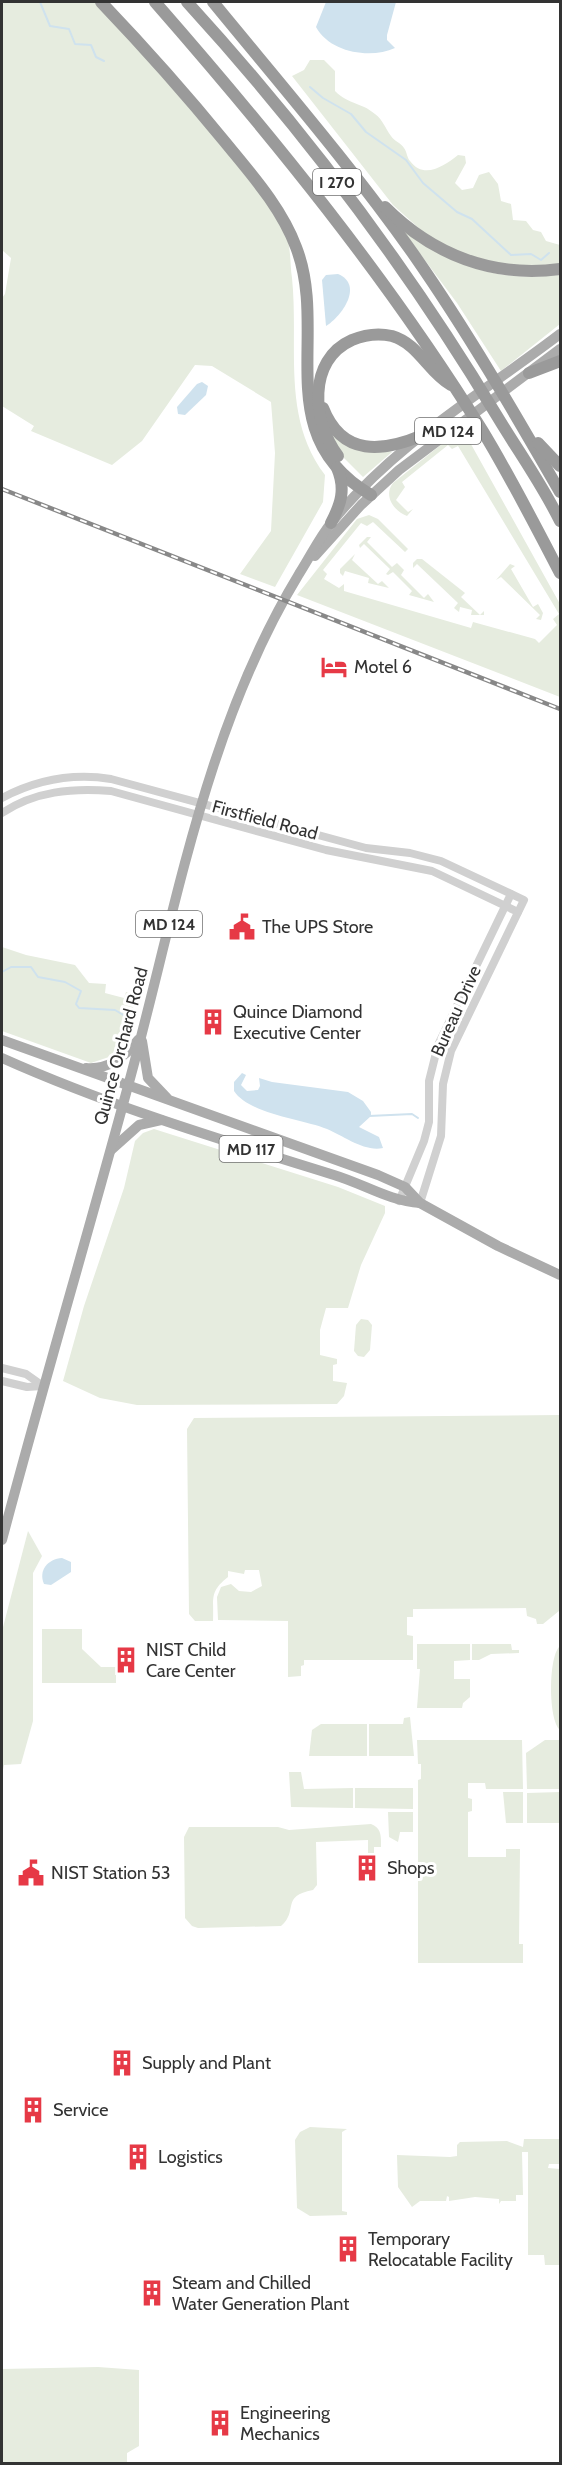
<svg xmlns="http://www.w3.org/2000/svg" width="562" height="2465" font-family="Cabin,sans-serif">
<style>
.green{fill:#e6ecdf}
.water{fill:#cfe2ee}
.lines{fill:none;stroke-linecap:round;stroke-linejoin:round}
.stream{stroke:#cfe2ee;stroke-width:2}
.minor{stroke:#d0d0d0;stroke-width:8}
.major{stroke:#ababab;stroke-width:10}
.highway{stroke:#9a9a9a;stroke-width:12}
.rail-casing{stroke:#888;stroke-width:4.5}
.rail{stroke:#fff;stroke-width:2;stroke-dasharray:7;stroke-linecap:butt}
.labels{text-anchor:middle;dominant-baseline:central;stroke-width:6;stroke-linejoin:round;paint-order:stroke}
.shield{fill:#fff;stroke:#707070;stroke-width:1.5}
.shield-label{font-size:16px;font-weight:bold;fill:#333}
.poi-label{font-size:18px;fill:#333;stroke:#fff;text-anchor:start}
.street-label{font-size:18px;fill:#333;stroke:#fff}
</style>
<rect width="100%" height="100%" fill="#fff"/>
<g class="green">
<path d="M2,2H95C145,56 196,111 241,170C257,191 277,213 287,238C291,249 290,266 292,278C299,346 281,417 325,475L323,502L275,587L240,574L271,531L275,453L271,402L212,366L195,365L142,441L112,465L31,431L34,426L2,406V298L5,294L11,258L2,250Z"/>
<path d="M310,60H324L335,71V91C349,105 361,102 375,114C383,120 385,128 391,136C394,141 401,143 404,148C407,152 407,158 410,161C424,180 444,166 458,155L465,156L466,163L455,183L462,190L473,188L479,175L489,172L498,184L501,201L511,204L513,220L526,221L533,230L541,232L546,241L560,245V264L515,268L454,251L422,231L393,205L292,76L304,70Z"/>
<path d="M400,227C450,264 497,284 560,274V324L501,371L457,303Z"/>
<path d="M326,426L333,434L392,452L363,477L341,455Z"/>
<path d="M462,428L560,604V697L297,595L357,519L369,515L378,519L408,549L405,552L373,522L367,526L361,523L323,570L327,574L324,579L339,588L344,584V591L471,628L473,622L535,639L539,643L557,625L553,619L559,614L458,446L452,449L448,445L402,482L405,487L396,500L408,512L413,509L407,516C394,511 383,496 393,483Z"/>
<path d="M367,537H371L367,542L392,567L397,563L404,570L401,575L424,598L428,594L434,602L409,595L412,591L393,572L388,575L386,574L390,569L364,544L360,548L359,545Z"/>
<path d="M355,554L352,560L378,584L382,581L389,588L368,583L369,578L345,571L343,576L340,573V569Z"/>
<path d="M417,559H422L465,593L461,597L480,615L484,611V615H471L472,610L460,607L459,612L454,608L458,603L417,564L413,568V563Z"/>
<path d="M510,564L515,566L511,569L533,607L538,604L543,613L541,620L536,619L540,615L501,577L496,580Z"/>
<path d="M2,947L26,955L75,965L89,983L106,984L105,993L124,998L126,992L137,995L118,1054L91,1063L2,1031Z"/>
<path d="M154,1129L338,1187L385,1206V1213L361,1265L348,1308H326L320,1330V1355L337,1359V1364L333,1365V1381L347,1383L344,1396L337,1404L137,1405L100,1398L63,1381L84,1306L124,1188L135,1141L143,1133Z"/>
<path d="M361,1319L368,1320L372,1325L370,1350L364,1357L358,1356L354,1351L356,1325Z"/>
<path d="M560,1415L559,1611L543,1624H537L536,1619L527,1616L526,1608L413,1609V1617H407V1635L413,1636V1660H304V1665L301,1666V1676L288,1677V1621L218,1620L217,1597L221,1587L231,1584L239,1591L251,1592L262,1586L259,1570H245L244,1574L228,1571V1577C209,1592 214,1598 213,1621H195L189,1614L187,1429L194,1418Z"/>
<path d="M28,1531L42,1556L33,1573V1721L21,1764L4,1765L2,1775V1631Z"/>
<path d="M42,1629H82V1649L101,1667H116V1683H42Z"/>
<path d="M417,1644H470V1660L454,1661V1679H470V1697L463,1703L462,1708H417L420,1669H417Z"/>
<path d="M472,1644H511L512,1650H519V1653L491,1654L479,1660H472Z"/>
<path d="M560,1646V1730C548,1721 548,1656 560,1646Z"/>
<path d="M410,1717L414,1756H369V1724H403L404,1718Z"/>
<path d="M321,1724H367V1756H309L312,1730Z"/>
<path d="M417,1740H522L523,1789H486L485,1783H468V1798L472,1799V1811L468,1812V1857H506V1849H520L519,1944H523V1963H418V1780L421,1779V1764H418Z"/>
<path d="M545,1740H560V1789H527L526,1753Z"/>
<path d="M289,1772H301L304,1789L353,1788V1808L291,1807Z"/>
<path d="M355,1788H413V1809L355,1808Z"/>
<path d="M503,1792H523V1823H506Z"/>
<path d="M560,1792V1823H527V1793Z"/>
<path d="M388,1812H413V1832H400L398,1842L389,1837Z"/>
<path d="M371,1824C382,1828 381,1837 381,1847H374V1860H368V1840L316,1842L317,1885L313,1890C280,1896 299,1911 281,1926L198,1928L192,1926L185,1918L184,1837L189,1827H278L289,1830Z"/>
<path d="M310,2127L347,2129L342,2132V2211L347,2212V2215L310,2216L297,2208L295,2140L300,2132Z"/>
<path d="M524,2139H560V2164H549L548,2168L560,2169V2265H545L544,2255H528V2152H522L523,2195H516V2201H501L499,2204V2199L475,2197L449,2201V2197L447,2196L446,2201H420L412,2207L398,2187L397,2155L450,2157L457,2156V2145L460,2142L507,2141L523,2147Z"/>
<path d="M98,2367L139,2370V2446L127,2453V2463H2V2369Z"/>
</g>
<g class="water">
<path d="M326,2H396L387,35V40L395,48C371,59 330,53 316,27Z"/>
<path d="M338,274C364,285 342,316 326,326L322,280L326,275Z"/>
<path d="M202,382L208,386L206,395L185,415L178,414L177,407L197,384Z"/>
<path d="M242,1073L246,1075L241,1085L247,1091L258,1090L260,1086L259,1078L272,1082L348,1092L363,1101L371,1112V1116L359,1127L379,1137L383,1148C364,1152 344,1136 327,1129C302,1119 249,1114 234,1091V1082Z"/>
<path d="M62,1558L71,1562V1572L51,1585L44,1584C38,1570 48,1559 62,1558Z"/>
</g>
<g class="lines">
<g class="stream">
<path d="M5,2H15"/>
<path d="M40,2L50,26L69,29L75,44L91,45L96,57L104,61"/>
<path d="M310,87L323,98L351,114L366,132L406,160L423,183L457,212L472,219L511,255L531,254L541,260L549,253"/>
<path d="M2,972L11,967H31L38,977L65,982L81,991L76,1004L79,1008L115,1010L125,1016"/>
<path d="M369,1116L412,1114L418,1118"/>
</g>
<g class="minor">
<path d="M2,798C36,780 73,773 111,779L366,848L410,853L441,861L524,900L451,1051L443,1084L441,1136L420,1203"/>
<path d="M2,813C35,791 72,788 111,791L326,850L432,871L518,912"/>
<path d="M399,1201L424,1141L429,1122V1081L438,1045L511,894"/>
<path d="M2,1368L26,1374L43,1386"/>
<path d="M2,1381L27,1387L42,1386"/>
</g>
<g class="major">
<path d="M315,556L361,505L399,470L560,349"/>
<path d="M2,1040L378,1175L405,1187L420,1203L498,1246L560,1275"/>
<path d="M142,1041L148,1078L167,1098"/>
<path d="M2,1058C109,1106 222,1140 334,1175C364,1184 389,1201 420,1203"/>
<path d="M86,1068C108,1070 125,1057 138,1040"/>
<path d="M111,1150L139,1125L161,1120"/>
<path d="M2,1540C43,1385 89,1231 131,1075C177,905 206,727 299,574C310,557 319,538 332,522C394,444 483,393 560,334"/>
</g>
<g class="highway">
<path d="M101,2C144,47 185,93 225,142C251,174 281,207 296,247C330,334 268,435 371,495"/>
<path d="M155,2C273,137 387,277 482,430C510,476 535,525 560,573"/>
<path d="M187,2C303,129 408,268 497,416C518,451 542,484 560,521"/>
<path d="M213,2C281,85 352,167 414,255C467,331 514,412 560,492"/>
<path d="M385,207C433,255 493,278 560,269"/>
<path d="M529,373L560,361"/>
<path d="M323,408C342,457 383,452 423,435"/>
<path d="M538,443L560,466"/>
<path d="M338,456C312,422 307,360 352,340C364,335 379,333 392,336C419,344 428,372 451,385"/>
<path d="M331,523C341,504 346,489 337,468"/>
</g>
<g class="rail-casing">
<path id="rail" d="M2,489L560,709"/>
</g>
<use href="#rail" class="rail"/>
</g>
<defs>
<g id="hotel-bare" transform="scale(2.07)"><path d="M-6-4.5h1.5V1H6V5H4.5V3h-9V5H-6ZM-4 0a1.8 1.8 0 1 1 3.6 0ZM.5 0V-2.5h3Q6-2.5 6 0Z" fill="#e63946" stroke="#fff" stroke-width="2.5" paint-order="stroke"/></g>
<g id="civic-bare" transform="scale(2.07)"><path d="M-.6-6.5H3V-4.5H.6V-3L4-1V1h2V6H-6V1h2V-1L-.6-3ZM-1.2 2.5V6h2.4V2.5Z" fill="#e63946" stroke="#fff" stroke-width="2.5" paint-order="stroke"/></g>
<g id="building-bare" transform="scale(2.07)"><path d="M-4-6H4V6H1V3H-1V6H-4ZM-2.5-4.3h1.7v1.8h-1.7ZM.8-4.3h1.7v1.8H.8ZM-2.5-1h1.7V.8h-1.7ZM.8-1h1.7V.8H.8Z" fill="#e63946" stroke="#fff" stroke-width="2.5" paint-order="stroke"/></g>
</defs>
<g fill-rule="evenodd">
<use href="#hotel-bare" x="334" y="667"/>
<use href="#civic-bare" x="242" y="927"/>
<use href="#building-bare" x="213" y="1022"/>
<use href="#building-bare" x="126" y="1660"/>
<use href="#building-bare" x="367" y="1868"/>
<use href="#civic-bare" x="31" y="1873"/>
<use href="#building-bare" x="122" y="2063"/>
<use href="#building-bare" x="33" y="2110"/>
<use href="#building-bare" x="138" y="2157"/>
<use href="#building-bare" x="348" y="2249"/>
<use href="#building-bare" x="152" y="2293"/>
<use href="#building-bare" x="220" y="2423"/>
</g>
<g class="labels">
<g class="shield">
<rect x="313" y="169" width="48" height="26" rx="4.5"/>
<rect x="415" y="418" width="66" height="26" rx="4.5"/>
<rect x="136" y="911" width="66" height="26" rx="4.5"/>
<rect x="219.5" y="1136" width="63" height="26" rx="4.5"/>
</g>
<g class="shield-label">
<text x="337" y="182">I 270</text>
<text x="448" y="431">MD 124</text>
<text x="169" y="924">MD 124</text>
<text x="251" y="1149">MD 117</text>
</g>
<g class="poi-label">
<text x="354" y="667">Motel 6</text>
<text x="262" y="927">The UPS Store</text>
<text x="233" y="1012">Quince Diamond<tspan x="233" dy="21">Executive Center</tspan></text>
<text x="146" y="1650">NIST Child<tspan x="146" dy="21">Care Center</tspan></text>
<text x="387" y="1868">Shops</text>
<text x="51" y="1873">NIST Station 53</text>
<text x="142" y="2063">Supply and Plant</text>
<text x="53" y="2110">Service</text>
<text x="158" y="2157">Logistics</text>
<text x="368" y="2239">Temporary<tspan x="368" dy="21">Relocatable Facility</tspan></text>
<text x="172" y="2283">Steam and Chilled<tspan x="172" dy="21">Water Generation Plant</tspan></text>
<text x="240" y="2413">Engineering<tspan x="240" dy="21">Mechanics</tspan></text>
</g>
<g class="street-label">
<text transform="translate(265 820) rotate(15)">Firstfield Road</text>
<text transform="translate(456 1011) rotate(-66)">Bureau Drive</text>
<text transform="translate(121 1046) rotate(-75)">Quince Orchard Road</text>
</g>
</g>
<rect width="562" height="2465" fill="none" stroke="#333333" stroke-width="6"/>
</svg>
